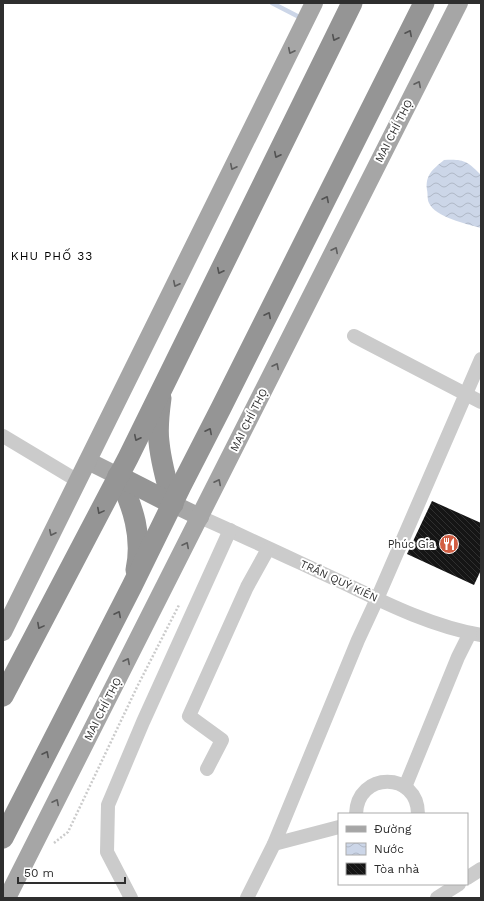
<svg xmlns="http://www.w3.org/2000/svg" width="484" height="901" font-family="'Work Sans',sans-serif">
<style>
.water{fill:url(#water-waves)}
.pier{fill:#fff}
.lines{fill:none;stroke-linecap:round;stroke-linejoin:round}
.stream{stroke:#ccd6e8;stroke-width:4.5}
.building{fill:url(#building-back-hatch)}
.path{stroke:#cbcbcb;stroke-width:2.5;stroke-dasharray:2 2;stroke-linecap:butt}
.minor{stroke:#cbcbcb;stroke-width:14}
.major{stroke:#a6a6a6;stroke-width:18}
.highway{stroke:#959595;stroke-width:21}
.oneway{stroke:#525252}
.oneway2{stroke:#5e5e5e}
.labels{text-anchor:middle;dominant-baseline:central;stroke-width:4;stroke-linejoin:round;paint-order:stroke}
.street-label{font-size:11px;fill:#2e2e2e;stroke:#fff}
.poi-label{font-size:11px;fill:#2e2e2e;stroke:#fff;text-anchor:end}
.neighbourhood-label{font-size:12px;letter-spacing:1px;fill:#000;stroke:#fff}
</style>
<defs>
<pattern id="water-waves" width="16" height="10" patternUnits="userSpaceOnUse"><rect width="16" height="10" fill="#ccd6e8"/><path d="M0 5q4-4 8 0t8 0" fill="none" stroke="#b0b8c7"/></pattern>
<pattern id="building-back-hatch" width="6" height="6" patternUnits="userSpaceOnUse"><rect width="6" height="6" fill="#151515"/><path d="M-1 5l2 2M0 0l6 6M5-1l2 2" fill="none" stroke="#2f2f2f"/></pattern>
</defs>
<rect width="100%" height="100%" fill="#fff"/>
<path class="water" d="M444,160C464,159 467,161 481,175V228C467,224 435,217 429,203C427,199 428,194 427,190C425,175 433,169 444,160Z"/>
<path class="pier" d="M3,853L29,894L26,898H3Z"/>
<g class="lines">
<path class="stream" d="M272,3L303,19"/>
</g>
<path class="building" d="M432,501L481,523V570L474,585L407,554Z"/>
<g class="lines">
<path class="path" d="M54,843L68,832L138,685L179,605"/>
<g class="minor">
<path d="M354,336L481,402"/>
<path d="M3,436L78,481"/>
<path d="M200,517C250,539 300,563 350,586C391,606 435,627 481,635"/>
<path d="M207,769L222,740L189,716L247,587L268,549"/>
<path d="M405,787L458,657L470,633"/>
<path d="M356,814C357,771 418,771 418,814"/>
<path d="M274,844L339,827"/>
<path d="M467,878L481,869"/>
<path d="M131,898L107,852L108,805L143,722L230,530"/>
<path d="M247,898L274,844L358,640L377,599L481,359"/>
<path d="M437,898L459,884"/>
</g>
<g class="major">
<path d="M88,461L118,476"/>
<path d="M173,504L200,517"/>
<path d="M3,632L314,3"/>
<path d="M7,898L459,3"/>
</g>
<g class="highway">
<path d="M161,398C159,413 157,428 159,442C161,463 167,484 173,504"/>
<path d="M118,476C133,506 143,537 136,570"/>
<path d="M118,476L173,504"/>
<path d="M3,696L128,458L352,3"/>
<path d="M3,838L132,586L181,486L221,408L424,3"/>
</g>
</g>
<defs><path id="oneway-chevron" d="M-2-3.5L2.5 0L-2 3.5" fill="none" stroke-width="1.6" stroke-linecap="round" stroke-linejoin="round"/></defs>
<g class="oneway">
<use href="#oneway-chevron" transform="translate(409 33) rotate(-63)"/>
<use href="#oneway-chevron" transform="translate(335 38) rotate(116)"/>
<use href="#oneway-chevron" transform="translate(277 155) rotate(116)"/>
<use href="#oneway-chevron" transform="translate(326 199) rotate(-63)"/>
<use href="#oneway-chevron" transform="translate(220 271) rotate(116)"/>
<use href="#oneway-chevron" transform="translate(268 315) rotate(-63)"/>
<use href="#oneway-chevron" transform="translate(209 431) rotate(-63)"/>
<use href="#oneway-chevron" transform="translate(137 438) rotate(116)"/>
<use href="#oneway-chevron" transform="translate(100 511) rotate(118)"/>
<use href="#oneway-chevron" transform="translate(118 614) rotate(-63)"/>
<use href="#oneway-chevron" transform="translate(40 626) rotate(118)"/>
<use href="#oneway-chevron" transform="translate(46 754) rotate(-63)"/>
</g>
<g class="oneway2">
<use href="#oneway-chevron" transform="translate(291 51) rotate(116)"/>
<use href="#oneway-chevron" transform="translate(418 84) rotate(-63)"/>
<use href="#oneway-chevron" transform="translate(233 167) rotate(116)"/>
<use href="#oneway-chevron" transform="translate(335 250) rotate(-63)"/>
<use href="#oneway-chevron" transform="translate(176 284) rotate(116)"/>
<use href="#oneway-chevron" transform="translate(276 366) rotate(-63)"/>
<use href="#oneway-chevron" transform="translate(218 482) rotate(-63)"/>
<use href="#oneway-chevron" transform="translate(52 533) rotate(116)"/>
<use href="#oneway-chevron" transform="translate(186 545) rotate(-63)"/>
<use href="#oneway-chevron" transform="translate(127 661) rotate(-63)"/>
<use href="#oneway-chevron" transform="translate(56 802) rotate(-63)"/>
</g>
<defs>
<g id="restaurant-disc" transform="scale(1)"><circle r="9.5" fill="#d25e43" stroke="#fff"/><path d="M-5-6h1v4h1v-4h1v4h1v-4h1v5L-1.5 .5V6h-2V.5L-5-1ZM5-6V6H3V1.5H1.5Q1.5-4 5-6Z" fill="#fff"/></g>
</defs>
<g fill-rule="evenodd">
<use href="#restaurant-disc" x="449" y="544"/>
</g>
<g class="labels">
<g class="street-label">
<text transform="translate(394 131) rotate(-63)">MAI CHÍ THỌ</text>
<text transform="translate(249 420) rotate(-63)">MAI CHÍ THỌ</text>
<text transform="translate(339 581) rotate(25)">TRẦN QUÝ KIÊN</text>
<text transform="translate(103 709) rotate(-63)">MAI CHÍ THỌ</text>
</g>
<g class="poi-label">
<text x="435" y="544">Phúc Gia</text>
</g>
<g class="neighbourhood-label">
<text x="52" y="256">KHU PHỐ 33</text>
</g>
</g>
<rect width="484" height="901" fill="none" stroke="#2e2e2e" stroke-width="8"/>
<rect x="338" y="813" width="130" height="72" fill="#ffffff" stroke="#ababab"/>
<rect x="346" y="826" width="20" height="6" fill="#a6a6a6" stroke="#ababab"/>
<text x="374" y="833" font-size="12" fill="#2e2e2e">Đường</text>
<rect x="346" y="843" width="20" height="12" fill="url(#water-waves)" stroke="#ababab"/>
<text x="374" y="853" font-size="12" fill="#2e2e2e">Nước</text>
<rect x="346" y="863" width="20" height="12" fill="url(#building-back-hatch)" stroke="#ababab"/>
<text x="374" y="873" font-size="12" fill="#2e2e2e">Tòa nhà</text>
<path d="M18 877v6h107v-6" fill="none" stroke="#2e2e2e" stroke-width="2"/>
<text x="24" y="877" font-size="12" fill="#2e2e2e" stroke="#ffffff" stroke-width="3" paint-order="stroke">50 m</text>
</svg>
